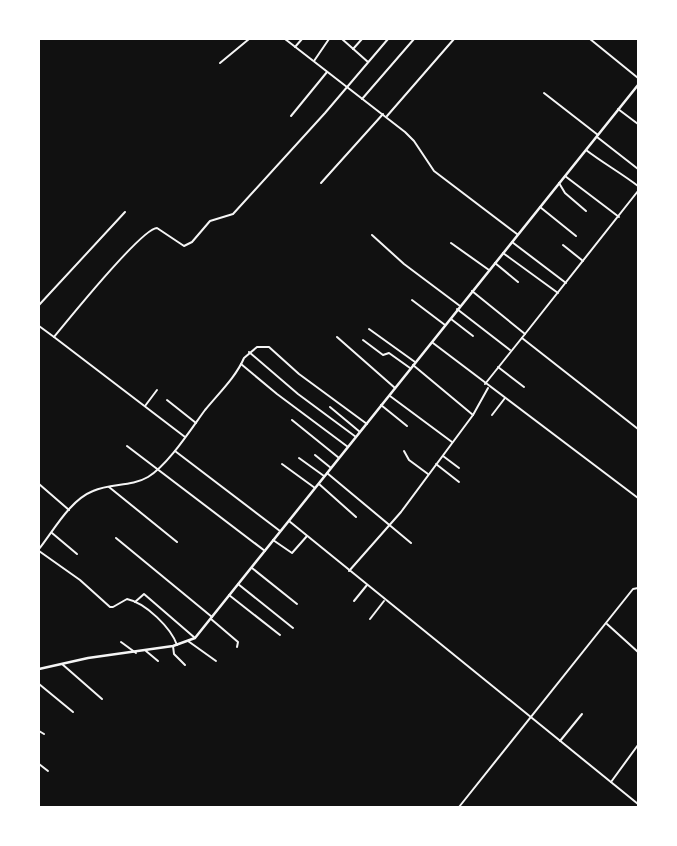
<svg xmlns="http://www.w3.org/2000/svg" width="677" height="846" font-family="Mulish,sans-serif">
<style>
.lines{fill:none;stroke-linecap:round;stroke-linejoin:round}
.minor{stroke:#f5f5f5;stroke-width:2}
.tertiary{stroke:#f5f5f5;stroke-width:2.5}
</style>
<rect width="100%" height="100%" fill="#111"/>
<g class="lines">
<g class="minor">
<path d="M285,39L405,132L414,141L434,171L517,234"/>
<path d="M342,39L368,62"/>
<path d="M590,39L638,78"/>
<path d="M295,47L302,39"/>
<path d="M353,49L362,39"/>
<path d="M314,61L329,39"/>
<path d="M220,63L249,39"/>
<path d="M544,93L598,135"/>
<path d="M362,99L414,39"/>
<path d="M618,109L638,124"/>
<path d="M291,116L327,72"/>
<path d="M387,116L454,39"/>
<path d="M597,137L638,169"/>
<path d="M586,150C603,163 621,173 638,186"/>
<path d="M565,176L619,217"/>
<path d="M321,183L383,114"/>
<path d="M559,183L565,193L586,211"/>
<path d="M540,207L576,236"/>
<path d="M372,235L404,264L460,306"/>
<path d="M512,242L566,283"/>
<path d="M451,243L489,270"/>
<path d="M563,245L583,261"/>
<path d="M503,253L558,293"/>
<path d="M495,263L518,282"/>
<path d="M472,291L525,334L485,384"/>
<path d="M412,300L445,325"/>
<path d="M39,305L125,212"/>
<path d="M457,309L510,350"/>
<path d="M451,319L473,336"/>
<path d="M39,326L54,337C68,320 142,228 157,228L184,246L192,242L210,221L233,214L325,113L388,39"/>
<path d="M369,329L415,362"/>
<path d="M525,334L638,191"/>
<path d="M54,337L185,437"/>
<path d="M337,337L395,388"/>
<path d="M522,338L638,429"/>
<path d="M363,340L383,355L389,353L410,368"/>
<path d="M433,343L638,498"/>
<path d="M249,352L298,394L356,437"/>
<path d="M241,364L277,394L348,447"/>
<path d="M413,365L473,415"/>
<path d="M498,367L524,387"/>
<path d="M390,396L452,442"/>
<path d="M167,400L196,423"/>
<path d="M381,405L407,426"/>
<path d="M145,406L157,390"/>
<path d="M330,407L360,432"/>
<path d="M492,415L505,398"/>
<path d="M292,420L339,458"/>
<path d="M127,446L265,551"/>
<path d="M175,451L280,531"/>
<path d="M404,451L409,460L428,474"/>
<path d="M315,455L331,468"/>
<path d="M443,456L459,468"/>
<path d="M299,458L324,476"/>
<path d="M282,464L315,488"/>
<path d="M436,464L459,482"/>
<path d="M327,473L411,543"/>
<path d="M39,484L69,510"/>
<path d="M319,484L356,517"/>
<path d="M109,487L177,542"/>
<path d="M289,521L638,804"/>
<path d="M52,533L77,554"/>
<path d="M116,538L212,617"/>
<path d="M273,540L292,553L307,536"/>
<path d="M39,549C54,530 70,500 93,491C111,483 131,487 148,477C168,465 191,429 205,410C218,394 236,377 244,358L257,347H269L299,374L367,424"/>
<path d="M39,551L80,580L110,607H113L127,599C146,603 171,628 177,645"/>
<path d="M252,568L297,604"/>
<path d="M349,571L401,512L473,415L488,388"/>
<path d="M238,584L293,628"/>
<path d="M229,595L280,635"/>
<path d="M354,601L367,585"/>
<path d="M135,602L144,594L195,638"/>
<path d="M211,619L238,642L237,647"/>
<path d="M370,619L384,601"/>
<path d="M607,624L638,652"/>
<path d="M188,641L216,661"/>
<path d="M121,642L136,653"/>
<path d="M173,646L174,654L185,665"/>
<path d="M146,651L158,661"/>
<path d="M62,664L102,699"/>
<path d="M39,684L73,712"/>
<path d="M39,731L44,734"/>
<path d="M560,741L582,714"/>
<path d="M39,764L48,771"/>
<path d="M611,782L638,745"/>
<path d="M459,807L633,589L638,588"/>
</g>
<path class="tertiary" d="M39,669L88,658L173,646L195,638L638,85"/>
</g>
<rect width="677" height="846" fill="none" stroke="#ffffff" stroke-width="80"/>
</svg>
